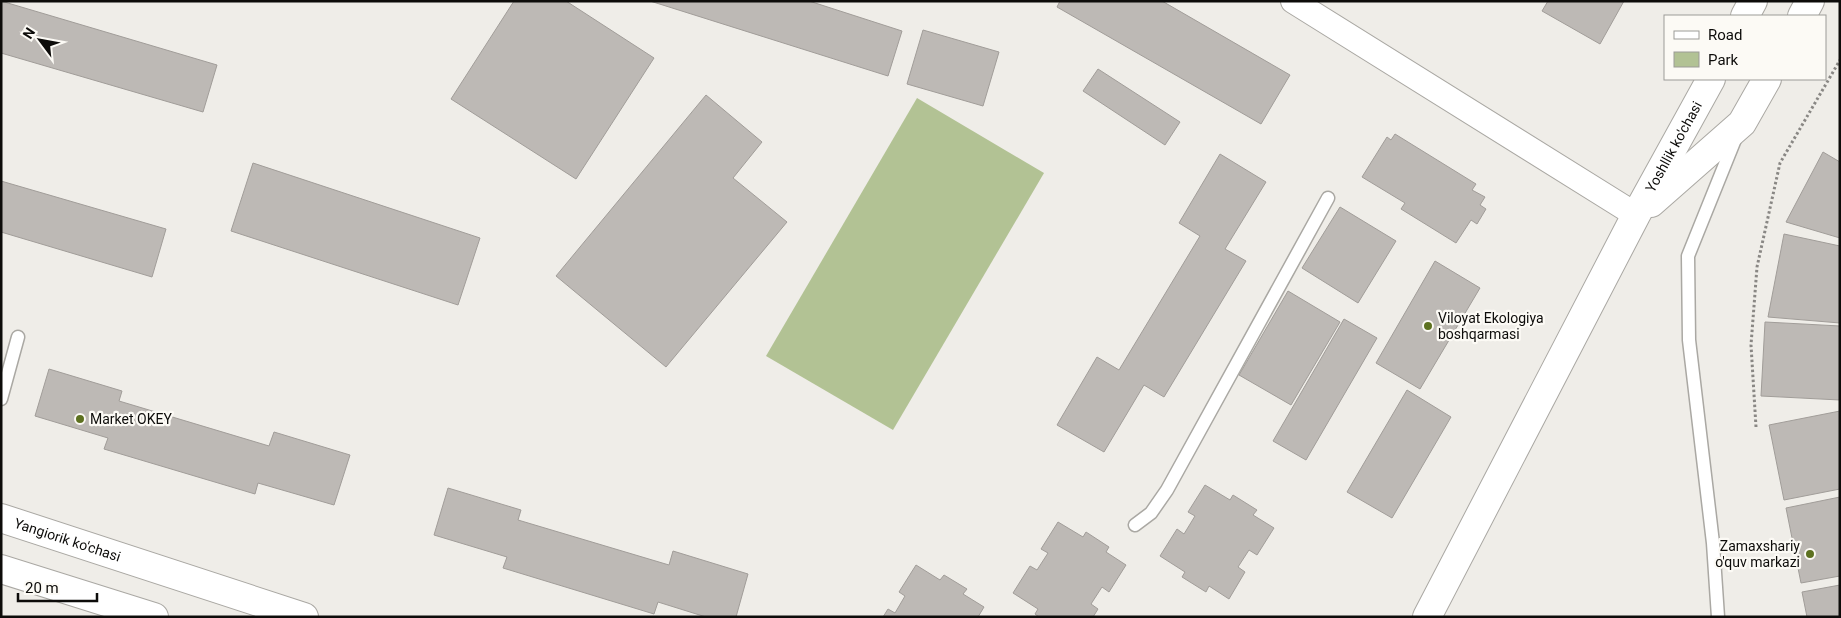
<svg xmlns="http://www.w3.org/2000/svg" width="1841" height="618" font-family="Roboto,sans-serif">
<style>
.green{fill:#b2c294}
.building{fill:#bdb9b5;stroke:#a19d99}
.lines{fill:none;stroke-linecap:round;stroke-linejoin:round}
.service-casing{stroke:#aaa8a3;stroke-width:15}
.minor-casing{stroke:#aaa8a3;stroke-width:26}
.secondary-casing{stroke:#aaa8a3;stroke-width:30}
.path{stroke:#898784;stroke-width:3;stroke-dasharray:2.5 2.5;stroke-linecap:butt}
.service{stroke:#fff;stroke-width:12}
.minor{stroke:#fff;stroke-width:24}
.secondary{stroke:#fff;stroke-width:28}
.poi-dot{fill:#5d7120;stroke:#fcfaf5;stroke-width:2}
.labels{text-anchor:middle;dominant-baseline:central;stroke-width:4.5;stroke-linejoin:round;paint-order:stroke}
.street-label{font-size:14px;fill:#0d0c0a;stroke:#fcfaf5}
.poi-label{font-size:14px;fill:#0d0c0a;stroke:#fcfaf5;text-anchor:start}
</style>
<rect width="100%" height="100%" fill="#efede8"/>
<path class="green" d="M917,98L1044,173L893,430L766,356Z"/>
<g class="building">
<path d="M1,1L217,65L203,112L1,53Z"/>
<path d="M514,1H566L654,58L576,179L451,99Z"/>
<path d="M650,1H809L902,31L888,76Z"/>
<path d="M1060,1H1162L1290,75L1261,124L1057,7Z"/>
<path d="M1548,1H1624L1600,44L1542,11Z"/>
<path d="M923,30L999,52L983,106L907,84Z"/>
<path d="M1098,69L1180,122L1165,145L1083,91Z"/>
<path d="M706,95L762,142L733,178L787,222L666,367L556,276Z"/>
<path d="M1395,134L1476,184L1472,190L1485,197L1480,205L1486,209L1477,224L1471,220L1456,243L1401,209L1405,203L1362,177L1387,137L1391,140Z"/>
<path d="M1823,152L1840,162V238L1786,222Z"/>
<path d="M1220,154L1266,182L1225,249L1246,261L1164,397L1144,385L1104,452L1057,425L1097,357L1119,370L1200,236L1179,223Z"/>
<path d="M253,163L480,238L458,305L231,231Z"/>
<path d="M1,181L166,229L152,277L1,232Z"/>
<path d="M1340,207L1396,241L1358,303L1302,268Z"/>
<path d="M1784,234L1840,246V323L1768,317Z"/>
<path d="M1435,261L1480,288L1420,389L1376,363Z"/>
<path d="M1288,291L1340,322L1291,405L1239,375Z"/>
<path d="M1344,319L1377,338L1306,460L1273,441Z"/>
<path d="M1765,322L1840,326V400L1761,396Z"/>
<path d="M49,369L122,391L119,401L269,446L274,432L350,455L334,505L258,483L255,494L104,449L108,438L35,416Z"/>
<path d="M1407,390L1451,417L1392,518L1347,492Z"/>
<path d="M1840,411V489L1784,500L1769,425Z"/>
<path d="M1205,485L1230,500L1233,495L1257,510L1253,515L1274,528L1257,555L1249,550L1238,567L1245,572L1229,599L1209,586L1206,592L1182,577L1185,572L1160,556L1177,529L1184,534L1195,516L1188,512Z"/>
<path d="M448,488L521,510L518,520L669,565L673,551L748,574L736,617H706L658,602L654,614L503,568L507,557L434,535Z"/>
<path d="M1840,497V576L1801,583L1786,508Z"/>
<path d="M1058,522L1083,537L1086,532L1109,547L1106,552L1126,565L1109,592L1102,587L1091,604L1098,609L1093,617H1039L1035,614L1038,609L1013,593L1030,566L1037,570L1048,553L1041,549Z"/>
<path d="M916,565L940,580L944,575L967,589L963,594L984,607L978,617H883L888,609L895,613L905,596L899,592Z"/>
<path d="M1840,585V617H1807L1802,592Z"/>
</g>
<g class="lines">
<g class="service-casing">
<g id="service">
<path d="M1,399L18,337"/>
<path d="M1135,525L1151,513L1167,490L1328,198"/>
<path d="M1718,617L1713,543L1689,340L1688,256L1736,137"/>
</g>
</g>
<g class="minor-casing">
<path id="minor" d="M1293,1L1636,215"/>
</g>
<g class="secondary-casing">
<g id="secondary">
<path d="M1745,16L1753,1"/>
<path d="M1802,16L1810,1"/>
<path d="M1651,203L1742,123L1767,79"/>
<path id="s1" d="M1,518L304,617"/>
<path d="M1,569L154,617"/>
<path id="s2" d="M1427,617L1636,215L1711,79"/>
</g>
</g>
<path class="path" d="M1756,427L1751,345L1757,267L1780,163L1840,60"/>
<use href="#service" class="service"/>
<use href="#minor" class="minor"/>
<use href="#secondary" class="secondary"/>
</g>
<g class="poi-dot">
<circle cx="1428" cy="326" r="5"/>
<circle cx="80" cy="419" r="5"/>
<circle cx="1810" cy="554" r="5"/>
</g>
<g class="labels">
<g class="street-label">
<text stroke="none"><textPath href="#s2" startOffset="531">Yoshllik ko'chasi</textPath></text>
<text stroke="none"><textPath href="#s1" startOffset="70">Yangiorik ko'chasi</textPath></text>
</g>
<g class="poi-label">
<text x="1438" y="318">Viloyat Ekologiya<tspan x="1438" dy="16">boshqarmasi</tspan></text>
<text x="90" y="419">Market OKEY</text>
<text x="1800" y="546" text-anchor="end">Zamaxshariy<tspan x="1800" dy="16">o'quv markazi</tspan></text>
</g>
</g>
<rect width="1841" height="618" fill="none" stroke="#0d0c0a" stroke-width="5"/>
<rect x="1664" y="15" width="162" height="65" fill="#fcfaf5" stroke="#9c9b97"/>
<rect x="1674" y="31" width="25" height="8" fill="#ffffff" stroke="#9c9b97"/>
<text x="1708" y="40" font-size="15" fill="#0d0c0a">Road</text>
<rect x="1674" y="52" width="25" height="15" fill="#b2c294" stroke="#9c9b97"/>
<text x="1708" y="65" font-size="15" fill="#0d0c0a">Park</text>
<g transform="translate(40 40) rotate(302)" stroke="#fcfaf5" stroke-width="4" paint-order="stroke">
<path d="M0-4L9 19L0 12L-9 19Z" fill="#0d0c0a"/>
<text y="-8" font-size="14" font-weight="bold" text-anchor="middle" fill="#0d0c0a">N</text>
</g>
<path d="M18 593v8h79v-8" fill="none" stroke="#0d0c0a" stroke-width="2.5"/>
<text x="25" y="593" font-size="15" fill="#0d0c0a" stroke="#fcfaf5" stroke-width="4" paint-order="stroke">20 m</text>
</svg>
